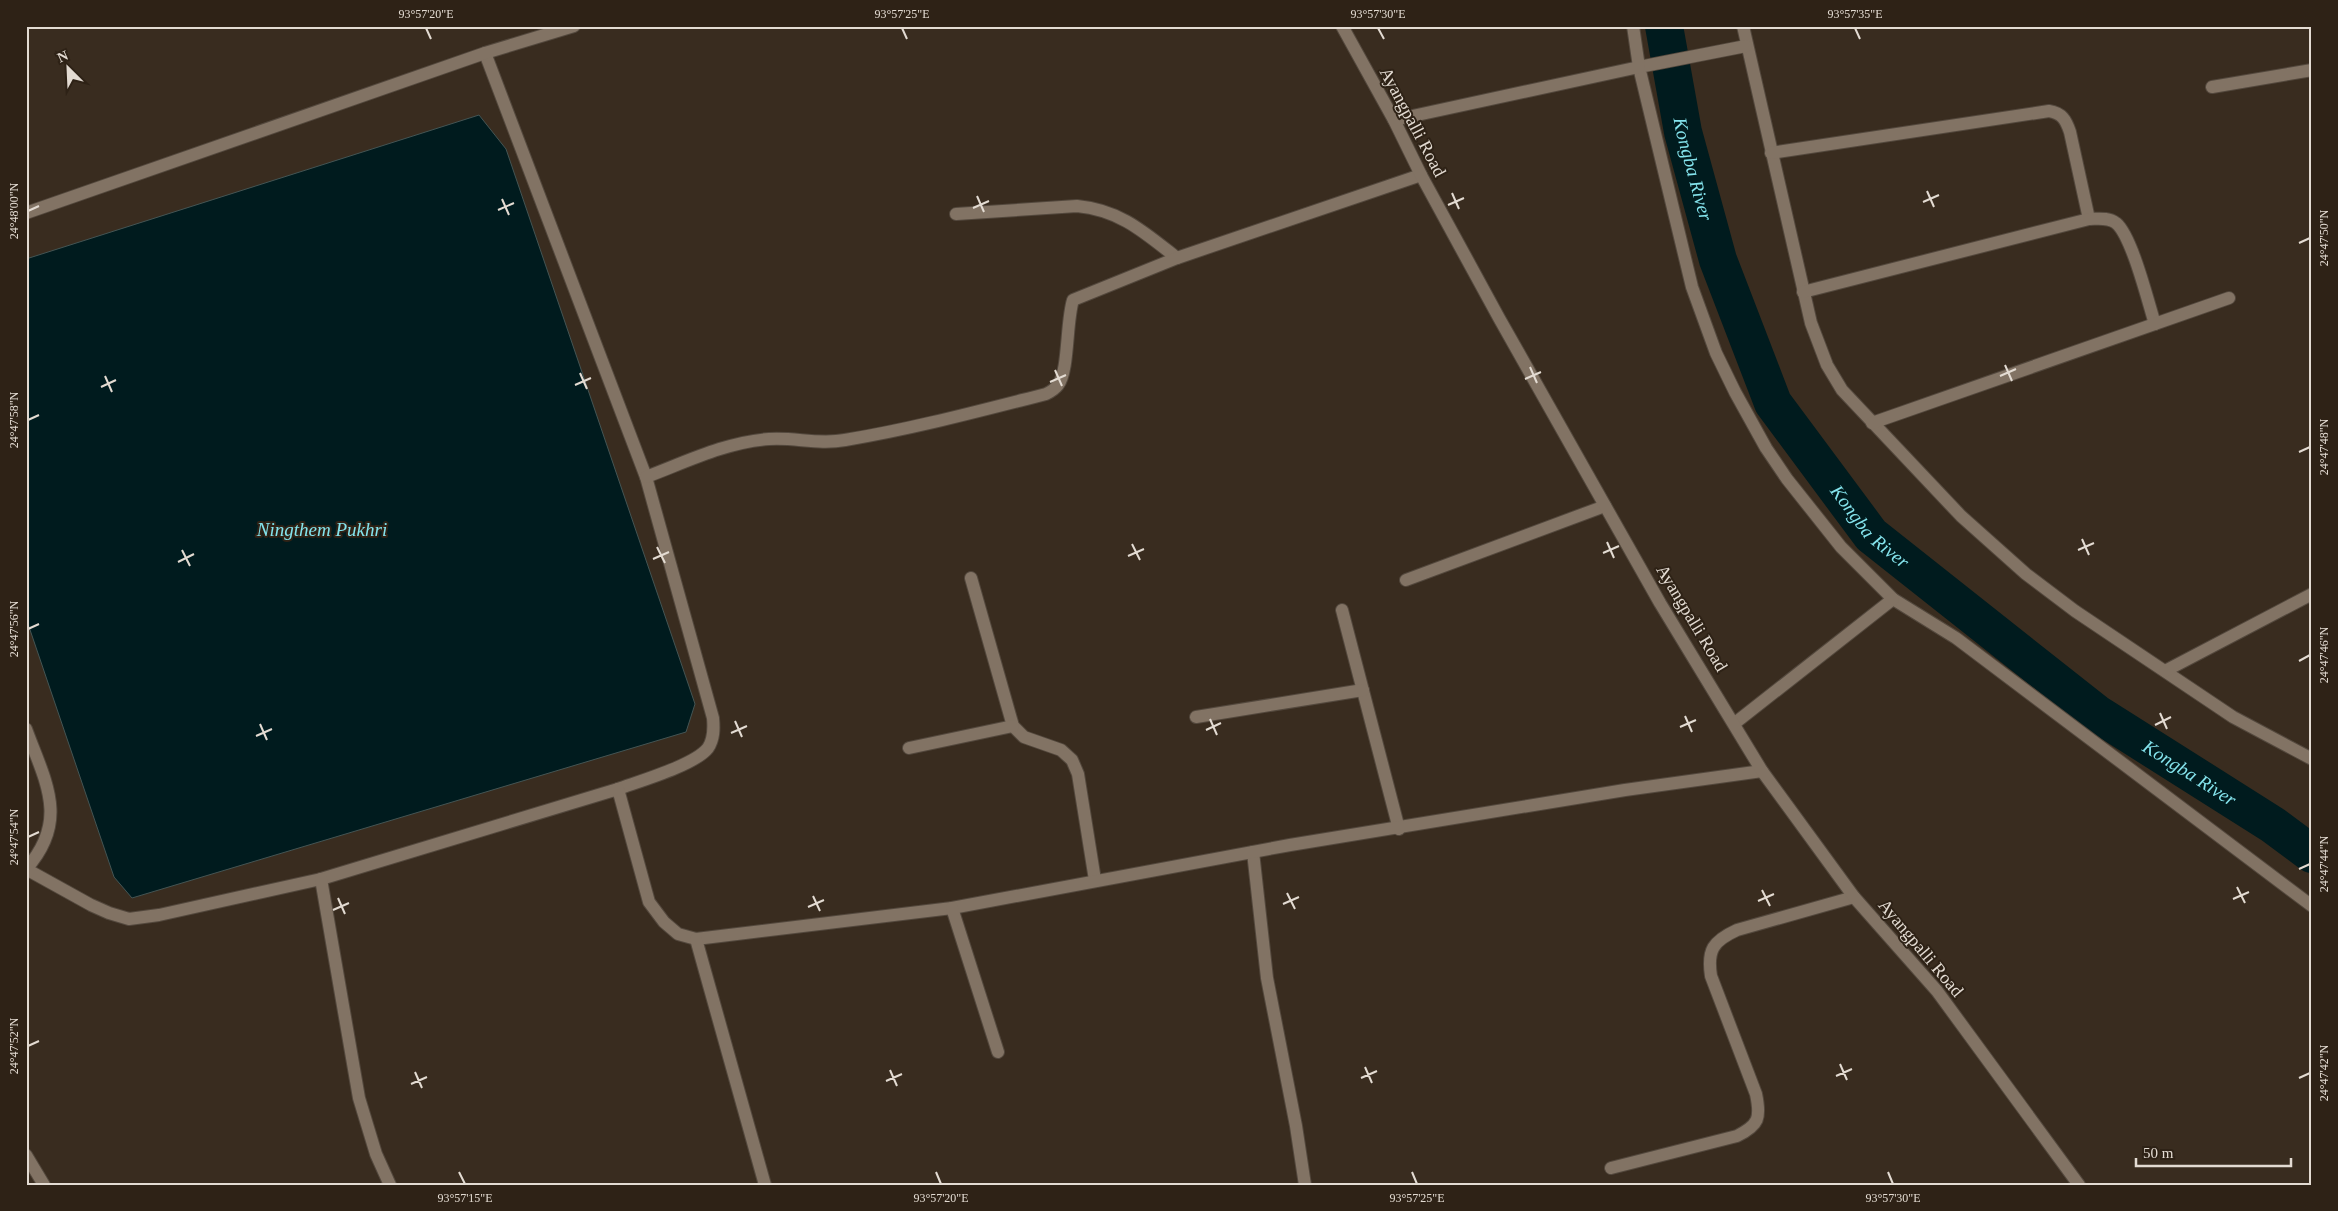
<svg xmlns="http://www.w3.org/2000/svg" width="2338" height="1211" font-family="Georgia,serif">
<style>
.water{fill:#001b1e;stroke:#445554}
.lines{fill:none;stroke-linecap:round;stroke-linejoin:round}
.river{stroke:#001b1e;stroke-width:38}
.street-casing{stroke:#53483d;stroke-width:14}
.secondary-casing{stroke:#53483d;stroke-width:14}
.street{stroke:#827364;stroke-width:12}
.secondary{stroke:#827364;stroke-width:12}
.ticks{fill:none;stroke:#e3dbd2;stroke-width:2}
.labels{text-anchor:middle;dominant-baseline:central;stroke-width:4;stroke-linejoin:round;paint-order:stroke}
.street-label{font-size:18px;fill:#e3dbd2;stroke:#2e2216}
.water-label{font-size:19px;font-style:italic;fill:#84e4ed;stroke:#2e2216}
.neatline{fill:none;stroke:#e3dbd2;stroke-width:2}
.ticks-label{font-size:12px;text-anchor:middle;fill:#e3dbd2}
</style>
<rect width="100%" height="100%" fill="#392c1f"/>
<path class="water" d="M479,115L506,149L695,704L686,732L132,898L114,877L26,618V259Z"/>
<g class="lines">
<path class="river" id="s1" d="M1664,26L1683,132L1718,260L1773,403L1871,535L2096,713L2273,825L2312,854"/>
<g class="street-casing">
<g id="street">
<path d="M1743,26L1811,323L1827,365L1842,390L1961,516L2026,574L2075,611L2233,717L2312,759"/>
<path d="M1746,46L1639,67L1692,287L1716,353L1735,392L1766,448L1787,479L1841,547L1893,599L1956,638L2312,906"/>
<path d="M485,53L646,477L713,718C714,729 714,739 708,748C695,765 640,781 618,789"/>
<path d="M2212,87L2312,70"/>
<path d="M1394,120L1639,67L1633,26"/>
<path d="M1771,153L2049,111C2062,113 2066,120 2070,132L2089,219"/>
<path d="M26,213L485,53L574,26"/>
<path d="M956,214L1077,206C1120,210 1144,232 1177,258"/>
<path d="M1803,292L2089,219C2098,219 2108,217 2116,223C2132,236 2148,302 2155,324"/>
<path d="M1872,423L2229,298"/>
<path d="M646,477C686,462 726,442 769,439C795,437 818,445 845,440C912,429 979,411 1046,394C1050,392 1055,389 1058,385C1069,371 1066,322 1073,300L1177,258L1421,175"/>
<path d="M971,578L1013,726L1024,737L1061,750L1072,760L1078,774L1095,880"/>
<path d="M1406,580L1605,506"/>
<path d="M1342,610L1399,829"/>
<path d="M2165,671L2312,594"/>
<path d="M1196,717L1363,690"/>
<path d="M1735,723L1893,599"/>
<path d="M26,729C45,781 70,820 26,869"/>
<path d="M909,748L1013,726"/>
<path d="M1253,852L1267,978L1296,1126L1305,1185"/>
<path d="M26,869L91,905L109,913L129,919L159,915L321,879L618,789L649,902L664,922L678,934L696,939L952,908L1290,845L1625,790L1762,771"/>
<path d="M321,879L359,1098L376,1154L390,1185"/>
<path d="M952,908L998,1052"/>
<path d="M696,939L765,1185"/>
<path d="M26,1155L44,1185"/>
<path d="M1611,1168L1737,1136C1759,1125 1761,1118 1756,1094L1711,976C1707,950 1713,941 1737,930L1854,897"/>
</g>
</g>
<g class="secondary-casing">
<path id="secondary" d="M1342,26L1394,120L1421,175L1499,318L1660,603L1762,771L1854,897L1937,991L2079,1185"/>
</g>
<use href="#street" class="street"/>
<use href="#secondary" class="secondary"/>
</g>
<path class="ticks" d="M426,28L431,39M902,28L907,39M1378,28L1384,39M1855,28L1860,39M1927,191L1934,207M1452,193L1459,209M977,196L984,212M502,199L509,215M1923,202L1939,195M1448,205L1464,198M973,208L989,201M498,210L514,203M28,211L39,206M2299,243L2310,238M2005,365L2012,381M1530,367L1537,383M1055,370L1062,386M580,373L587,389M105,376L112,392M2000,376L2016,369M1525,379L1541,372M1050,382L1066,375M575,385L591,378M101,387L116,380M28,420L39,415M2299,452L2310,447M2082,539L2089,555M1607,542L1614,558M1132,544L1140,560M657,547L665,563M182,550L190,566M2078,550L2094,543M1603,553L1619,546M1128,556L1144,549M653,559L669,552M178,562L194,554M28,629L39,624M2299,661L2310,655M2160,713L2167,729M1685,716L1692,732M1210,719L1217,735M735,721L742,737M260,724L267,740M2155,725L2171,717M1680,727L1696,720M1206,730L1221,723M731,733L747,726M256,736L272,729M28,837L39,832M2299,869L2310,864M2237,887L2245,903M1762,890L1770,906M1287,893L1295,909M813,896L820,911M338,898L345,914M2233,899L2249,892M1758,901L1774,894M1283,904L1299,897M808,907L824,900M333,910L349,903M28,1046L39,1041M1840,1064L1847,1080M1365,1067L1372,1083M890,1070L897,1086M415,1072L422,1088M1836,1076L1852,1069M1361,1078L1377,1071M2299,1078L2310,1073M886,1081L902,1074M411,1084L427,1077M459,1172L465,1184M936,1172L941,1184M1412,1172L1417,1184M1888,1172L1893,1184"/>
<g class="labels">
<g class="street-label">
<text transform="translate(1413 122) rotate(62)">Ayangpalli Road</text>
<text transform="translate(1692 618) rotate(59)">Ayangpalli Road</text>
<text transform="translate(1921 948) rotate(50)">Ayangpalli Road</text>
</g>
<g class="water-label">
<text stroke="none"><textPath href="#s1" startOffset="146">Kongba River</textPath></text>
<text stroke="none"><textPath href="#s1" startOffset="551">Kongba River</textPath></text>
<text x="322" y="529">Ningthem Pukhri</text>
<text stroke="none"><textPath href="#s1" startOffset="956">Kongba River</textPath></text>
</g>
</g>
<rect width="2338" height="1211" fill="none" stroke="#2e2216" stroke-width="55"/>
<g transform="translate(68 68) rotate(336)" stroke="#2e2216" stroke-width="4" paint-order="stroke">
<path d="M0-4L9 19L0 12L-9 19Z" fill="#e3dbd2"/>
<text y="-8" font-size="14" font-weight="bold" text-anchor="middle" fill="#e3dbd2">N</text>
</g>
<path d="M2136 1158v8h155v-8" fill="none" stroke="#e3dbd2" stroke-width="2.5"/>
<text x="2143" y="1158" font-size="15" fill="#e3dbd2" stroke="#2e2216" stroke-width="4" paint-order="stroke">50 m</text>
<rect x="28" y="28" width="2282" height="1156" class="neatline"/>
<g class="ticks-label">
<text x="426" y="18">93°57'20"E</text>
<text x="902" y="18">93°57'25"E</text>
<text x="1378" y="18">93°57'30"E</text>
<text x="1855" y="18">93°57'35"E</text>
<text transform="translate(14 211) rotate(-90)" y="4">24°48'00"N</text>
<text transform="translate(2324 238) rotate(-90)" y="4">24°47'50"N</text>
<text transform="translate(14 420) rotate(-90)" y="4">24°47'58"N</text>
<text transform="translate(2324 447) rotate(-90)" y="4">24°47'48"N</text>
<text transform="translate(14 629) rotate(-90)" y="4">24°47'56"N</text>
<text transform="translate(2324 655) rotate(-90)" y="4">24°47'46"N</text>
<text transform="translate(14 837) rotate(-90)" y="4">24°47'54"N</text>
<text transform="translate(2324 864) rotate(-90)" y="4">24°47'44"N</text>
<text transform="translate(14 1046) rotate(-90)" y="4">24°47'52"N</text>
<text transform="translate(2324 1073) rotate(-90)" y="4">24°47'42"N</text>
<text x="465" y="1202">93°57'15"E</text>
<text x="941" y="1202">93°57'20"E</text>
<text x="1417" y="1202">93°57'25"E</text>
<text x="1893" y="1202">93°57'30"E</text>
</g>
</svg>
